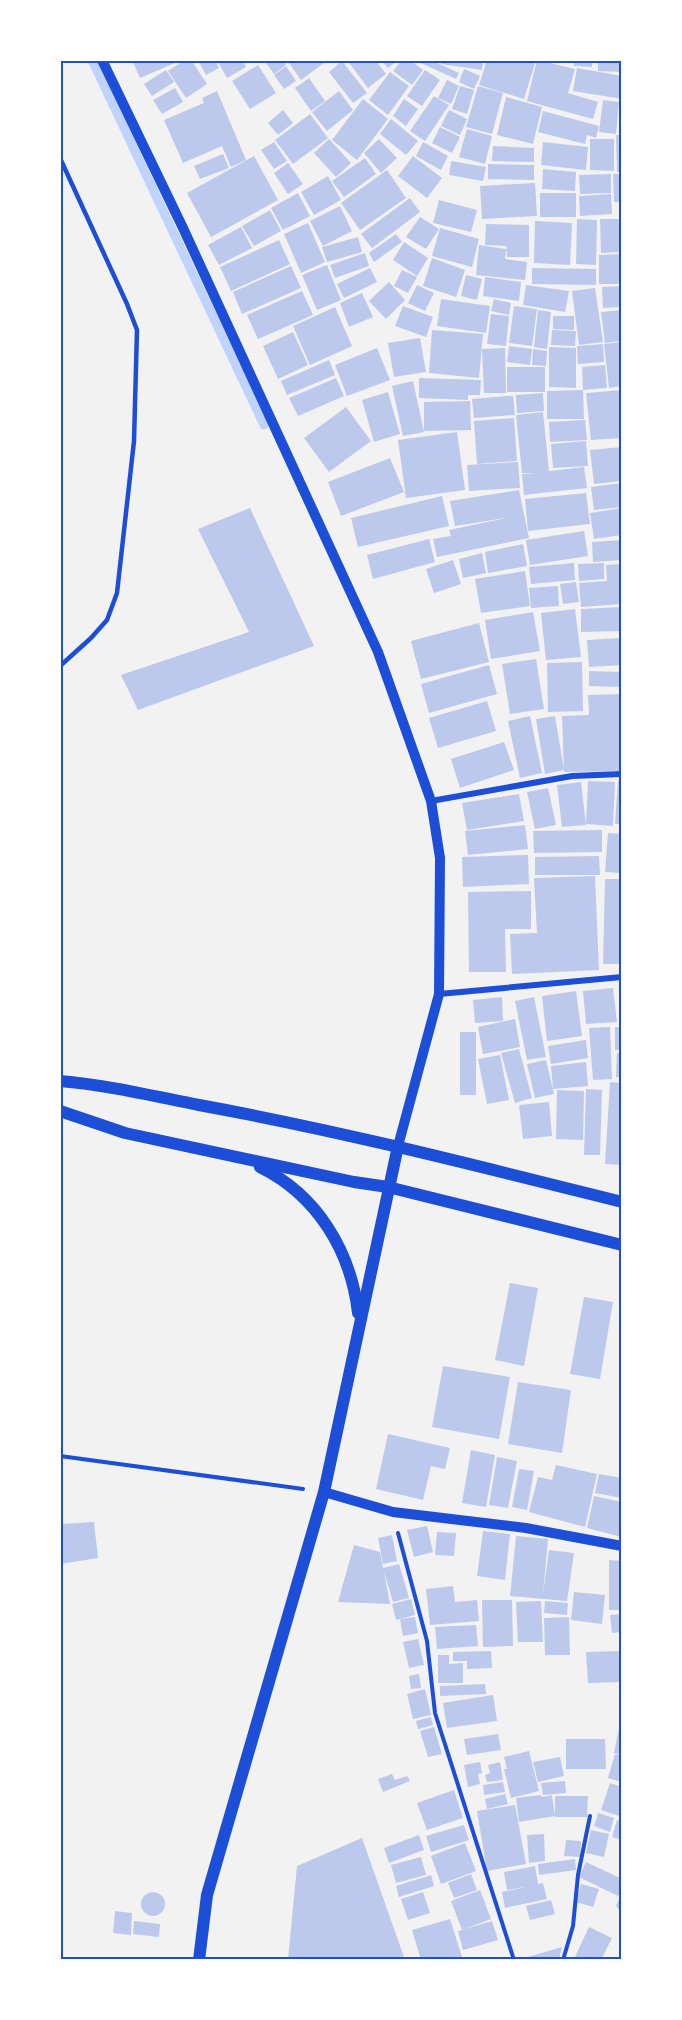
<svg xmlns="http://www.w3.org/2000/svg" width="682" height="2020" font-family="Karla,sans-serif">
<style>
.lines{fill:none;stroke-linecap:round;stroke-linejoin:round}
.stream{stroke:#bfd3fe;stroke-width:9}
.building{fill:#bdc9ec}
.path{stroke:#1d4ed8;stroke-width:4}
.service{stroke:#1d4ed8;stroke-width:4.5}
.minor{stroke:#1d4ed8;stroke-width:6}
.tertiary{stroke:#1d4ed8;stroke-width:10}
.secondary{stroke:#1d4ed8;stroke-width:12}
.neatline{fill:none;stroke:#1d4ed8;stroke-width:2}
</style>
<rect width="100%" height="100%" fill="#f2f2f2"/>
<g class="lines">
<path class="stream" d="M92,60L264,425"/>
</g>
<g class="building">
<path d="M132,60H176L177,62L140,78Z"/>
<path d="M185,60H191L207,84L186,98L168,71Z"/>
<path d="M198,60H215L219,68L206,75Z"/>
<path d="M217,60H242L246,67L227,78Z"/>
<path d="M264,60H283L286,65L274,74Z"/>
<path d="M287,60H328L301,80Z"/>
<path d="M347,60H375L386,74L368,88Z"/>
<path d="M381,60H398L388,68Z"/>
<path d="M402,60H410L423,70L412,85L393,71Z"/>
<path d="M414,60H438L437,63L459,73L456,79Z"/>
<path d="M442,60H483L482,70L441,64Z"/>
<path d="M487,60H536L524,99L479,85Z"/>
<path d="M537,60L575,69L568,93L598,102L593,119L527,101Z"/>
<path d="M574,60H592V67L574,66Z"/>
<path d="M598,60H622V72L598,71Z"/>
<path d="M342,61L367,93L353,103L329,72Z"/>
<path d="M258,65L276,93L250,109L232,81Z"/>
<path d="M286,66L296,81L284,89L274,75Z"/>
<path d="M577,68L622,76V99L573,91Z"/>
<path d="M464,69L480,76L474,89L459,82Z"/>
<path d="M166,70L174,82L152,96L144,84Z"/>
<path d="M425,70L440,80L422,106L407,96Z"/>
<path d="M390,72L409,86L388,115L369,100Z"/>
<path d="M309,78L325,101L311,111L295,88Z"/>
<path d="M447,80L459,86L451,104L438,98Z"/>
<path d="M460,86L474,90L467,114L452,109Z"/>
<path d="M478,86L503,93L492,134L466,127Z"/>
<path d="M175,88L183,102L162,114L153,100Z"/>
<path d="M217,91L246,160L231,167L222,146L183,163L164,120L204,103L202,98Z"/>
<path d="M339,91L353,110L327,131L312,112Z"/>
<path d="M434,96L449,105L425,141L410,131Z"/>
<path d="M506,97L542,107L533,144L497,135Z"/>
<path d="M363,99L388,119L357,160L332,140Z"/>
<path d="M404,99L418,109L406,126L393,116Z"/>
<path d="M603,100L619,102L616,134L599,132Z"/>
<path d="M283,110L293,123L278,135L268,123Z"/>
<path d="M449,110L467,119L460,135L441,126Z"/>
<path d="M543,111L599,126L596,138L587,135L585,144L538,132Z"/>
<path d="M310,114L328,138L293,164L275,140Z"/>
<path d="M391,119L418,141L406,155L380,134Z"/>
<path d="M440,127L460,137L452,153L432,143Z"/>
<path d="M467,129L492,136L485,164L459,157Z"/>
<path d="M616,135H622V172H617Z"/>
<path d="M329,139L351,163L336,177L314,153Z"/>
<path d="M379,139L397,158L381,173L364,153Z"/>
<path d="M590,139H614V171L590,170Z"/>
<path d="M274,142L287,161L274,169L261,150Z"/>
<path d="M423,142L448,156L441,170L416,156Z"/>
<path d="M543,142L588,147L586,170L541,165Z"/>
<path d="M493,146L534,148V162L492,161Z"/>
<path d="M223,154L229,168L200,179L194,166Z"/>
<path d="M254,156L278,200L211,237L187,193Z"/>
<path d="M413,156L442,178L427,198L398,176Z"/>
<path d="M365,158L376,174L344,197L332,181Z"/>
<path d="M451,161L486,167L483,181L449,175Z"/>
<path d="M288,163L303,184L288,194L274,173Z"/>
<path d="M488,164L534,165V180L488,179Z"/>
<path d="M543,169L576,172L575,191L542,189Z"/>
<path d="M387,170L406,198L360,230L341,203Z"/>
<path d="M611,174V193L580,194L579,175Z"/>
<path d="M613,174H622V202H614Z"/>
<path d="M328,176L341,200L314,215L301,192Z"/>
<path d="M535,183L537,216L482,219L480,186Z"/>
<path d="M298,193L310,216L283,230L271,208Z"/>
<rect x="540" y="193" width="36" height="24"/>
<path d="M611,194L612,214L580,216L579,196Z"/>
<path d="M410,198L420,212L372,248L361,234Z"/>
<path d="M439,200L477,210L471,232L433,223Z"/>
<path d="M340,206L352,231L323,246L310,221Z"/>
<path d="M270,210L281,231L254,246L242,226Z"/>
<path d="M420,217L439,229L426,249L406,237Z"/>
<path d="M577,219L597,220L596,265L576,264Z"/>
<path d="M600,219H622V252L601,253Z"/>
<path d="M535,221L572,223L570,265L534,263Z"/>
<path d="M308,223L325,262L301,273L284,234Z"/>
<path d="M486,224L529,225V257H507L506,243V246L485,245Z"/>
<path d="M241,227L252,248L219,265L208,245Z"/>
<path d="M440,228L479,239L472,267L432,256Z"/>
<path d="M396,234L402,242L374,262L369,253Z"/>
<path d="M358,237L362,252L327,262L322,247Z"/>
<path d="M279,240L290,264L231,291L220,267Z"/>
<path d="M404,242L428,258L417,276L393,260Z"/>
<path d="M479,245L506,249L505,259L527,262L525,280L476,275Z"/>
<path d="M365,253L369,266L335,278L330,265Z"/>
<path d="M622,254V284H599V255Z"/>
<path d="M432,258L465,270L456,297L423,286Z"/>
<path d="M327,265L341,300L317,310L302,275Z"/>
<path d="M291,266L301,288L242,314L233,292Z"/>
<path d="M370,268L377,282L344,298L337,284Z"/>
<path d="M532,268L596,269V285L532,284Z"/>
<path d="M402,270L417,277L408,293L394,286Z"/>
<path d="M466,275L482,279L477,300L461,296Z"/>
<path d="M485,277L521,282L519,301L483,296Z"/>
<path d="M389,282L405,300L386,319L369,301Z"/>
<path d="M417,285L434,293L425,311L408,303Z"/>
<path d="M526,285L569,291L565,312L523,305Z"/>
<path d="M622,286V307L603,308L602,287Z"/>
<path d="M595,288L603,342L579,345L572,291Z"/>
<path d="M302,291L313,315L258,339L247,315Z"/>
<path d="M362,293L373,317L349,327L340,303Z"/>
<path d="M441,299L490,306L486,333L437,326Z"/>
<path d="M494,299L511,303L509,315L491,311Z"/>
<path d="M403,306L433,317L426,337L395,326Z"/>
<path d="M514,306L537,309L532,346L509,343Z"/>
<path d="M335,307L352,346L310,365L293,326Z"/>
<path d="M538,310L551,312L547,349L534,347Z"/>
<path d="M622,310V341L605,343L601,312Z"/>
<path d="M491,314L509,316L506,346L487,344Z"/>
<path d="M553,316H574V330L553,329Z"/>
<path d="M432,330L483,334L479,378L429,373Z"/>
<path d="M552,330L576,331L575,346L551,345Z"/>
<path d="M293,332L308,365L278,379L263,346Z"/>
<path d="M420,338L426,372L394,377L388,343Z"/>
<path d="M622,342V386L609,388L604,344Z"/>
<path d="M603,344L604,362L578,364L577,346Z"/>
<path d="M509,346L532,349L530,365L507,362Z"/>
<path d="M549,347L576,348V388L549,387Z"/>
<path d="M377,348L390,380L347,396L335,365Z"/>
<path d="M505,348L506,393H484L482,349Z"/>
<path d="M533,349L547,351L546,366L532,365Z"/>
<path d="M329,360L335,375L287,395L281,381Z"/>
<path d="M605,365L607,388L583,390L582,367Z"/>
<rect x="507" y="367" width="38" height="25"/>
<path d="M336,378L344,396L298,416L289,398Z"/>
<path d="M419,378L481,380L480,395H468V400L419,398Z"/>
<path d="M413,381L424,432L403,436L392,386Z"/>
<path d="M583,390L584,419H547V391Z"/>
<path d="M622,390V438L591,440L586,393Z"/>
<path d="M388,392L400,434L374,442L362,400Z"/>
<path d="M543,393L544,411L517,413L516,395Z"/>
<path d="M507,396H513L515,415L474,418L472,399Z"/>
<path d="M470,401L471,430L424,431V402Z"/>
<path d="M346,407L371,441L329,472L304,438Z"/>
<path d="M543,412L549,471L584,467L587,488L524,495L522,474L535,473H522L516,415Z"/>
<path d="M514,418L517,461L477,464L474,421Z"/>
<path d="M585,420L587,440L550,442L549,422Z"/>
<path d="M457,432L465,490L406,498L398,440Z"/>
<path d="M586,441L588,466L553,468L551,444Z"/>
<path d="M622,447V481L594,484L590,450Z"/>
<path d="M390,458L404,492L341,516L328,482Z"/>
<path d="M518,462L520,488L469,491L467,465Z"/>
<path d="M622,483V507L594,510L591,487Z"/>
<path d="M519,490L529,538L437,557L433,539L451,536L449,530L511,517L455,526L450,501Z"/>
<path d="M586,493L590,524L528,531L525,499Z"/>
<path d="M442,496L449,526L358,547L351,518Z"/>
<path d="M250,508L314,646L138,710L121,675L249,632L198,529Z"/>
<path d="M622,508V535L594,539L590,513Z"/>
<path d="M584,531L588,556L530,565L526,540Z"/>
<path d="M429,539L435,562L373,579L367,555Z"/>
<path d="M622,540V560L593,562L592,542Z"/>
<path d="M523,544L527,566L488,573L485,552Z"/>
<path d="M482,553L486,573L463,578L459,559Z"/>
<path d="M453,560L461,584L434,593L426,569Z"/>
<path d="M574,563L575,580L531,584L529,567Z"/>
<path d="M604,563V579L579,581L578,564Z"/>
<path d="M622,564V604L581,607L579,583L607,581L606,565Z"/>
<path d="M525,571L530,606L481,613L475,579Z"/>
<path d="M576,582L579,602L563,604L560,584Z"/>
<path d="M558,586L559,606L531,608L529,588Z"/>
<path d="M622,607V631L581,632V609Z"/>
<path d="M575,609L581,657L546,660L541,613Z"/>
<path d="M533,612L540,651L491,659L485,620Z"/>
<path d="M479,623L489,662L421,679L411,641Z"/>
<path d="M622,638V665L589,667L587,640Z"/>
<path d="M536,659L544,709L510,714L502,664Z"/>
<path d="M582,662L583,711L548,712L547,663Z"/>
<path d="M489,665L497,694L429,713L421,684Z"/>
<path d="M589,671L622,672V687L589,686Z"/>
<path d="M622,694V771L564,772L562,716L589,715L588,695Z"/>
<path d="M487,701L496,731L438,748L429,718Z"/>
<path d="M530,716L542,773L520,778L508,721Z"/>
<path d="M555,716L564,770L545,774L536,719Z"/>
<path d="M504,742L514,770L460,788L451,759Z"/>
<path d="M618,780H622V824H615Z"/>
<path d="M588,781L615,782L613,826L586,824Z"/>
<path d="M581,782L586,825L562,827L557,785Z"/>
<path d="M548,788L556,825L535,829L527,792Z"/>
<path d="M519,794L524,821L467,830L462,803Z"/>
<path d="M525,825L528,849L468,855L465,831Z"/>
<path d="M602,830V852L534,853L533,831Z"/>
<path d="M608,833L622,834V873L605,872Z"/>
<path d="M528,855L529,884L463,887L462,857Z"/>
<path d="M599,856L600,875H535V857Z"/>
<path d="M595,876L599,970L512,974L510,934L537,933L534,878Z"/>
<path d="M605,879H622V964H603Z"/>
<path d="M531,891V929H505L506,972H469L468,892Z"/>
<path d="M622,987V1017H620L619,988Z"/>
<path d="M613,988L617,1022L586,1024L583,991Z"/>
<path d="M576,991L582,1036L547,1041L542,996Z"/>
<path d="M502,997L503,1021L475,1023L473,1000Z"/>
<path d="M534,997L546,1057L527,1060L515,1001Z"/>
<path d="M515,1019L520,1047L483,1054L478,1027Z"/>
<path d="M610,1027L612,1079L593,1080L589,1028Z"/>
<rect x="615" y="1027" width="7" height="23"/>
<rect x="460" y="1032" width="16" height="63"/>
<path d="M586,1040L588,1058L551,1064L548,1046Z"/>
<path d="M519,1049L532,1098L515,1103L501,1053Z"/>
<path d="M617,1053H622V1078L616,1077Z"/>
<path d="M500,1055L509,1100L487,1104L478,1059Z"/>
<path d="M546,1060L554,1094L535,1098L527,1064Z"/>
<path d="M586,1062L588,1086L553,1089L551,1066Z"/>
<path d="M610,1082L622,1083V1165L605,1164Z"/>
<path d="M586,1089L602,1090L600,1155H584Z"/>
<path d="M557,1090L584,1091L583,1140L556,1139Z"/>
<path d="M549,1102L552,1136L523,1139L519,1105Z"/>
<path d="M510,1283L538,1288L524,1366L495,1360Z"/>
<path d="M584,1297L613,1302L600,1379L570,1374Z"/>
<path d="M443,1366L510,1377L499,1439L432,1427Z"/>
<path d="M518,1382L571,1390L562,1453L508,1444Z"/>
<path d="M388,1434L450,1448L445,1469L431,1466L423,1500L376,1489Z"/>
<path d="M471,1450L495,1455L486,1507L462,1503Z"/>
<path d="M497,1457L517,1461L508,1508L489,1505Z"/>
<path d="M556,1465L597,1474L585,1527L529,1512L538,1477L552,1480Z"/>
<path d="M519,1469L534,1471L527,1510L512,1507Z"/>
<path d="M599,1474L622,1478V1498L595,1493Z"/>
<path d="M594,1496L622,1502V1537L587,1528Z"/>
<path d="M94,1522L98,1558L60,1564V1524Z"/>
<path d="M427,1526L433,1552L414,1557L407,1530Z"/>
<path d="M483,1531L510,1534L505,1580L477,1576Z"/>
<path d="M437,1532L456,1533L454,1556L435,1555Z"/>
<path d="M392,1535L397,1561L383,1564L378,1538Z"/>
<path d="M516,1536L548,1539L543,1594L549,1550L574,1553L567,1601L510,1596Z"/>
<path d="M354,1545L380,1552L383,1568L399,1564L409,1598L393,1602L384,1572L390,1604L338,1602Z"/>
<path d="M609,1560L622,1561V1610H609Z"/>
<path d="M453,1586L455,1602L477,1600L479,1621L430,1625L426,1589Z"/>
<path d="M574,1592L605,1595L602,1624L571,1620Z"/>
<path d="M411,1599L415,1615L396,1620L392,1604Z"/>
<path d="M482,1600H512L513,1646L483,1647Z"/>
<path d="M541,1601L543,1642H518L516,1602Z"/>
<path d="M545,1601L568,1603L567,1615L544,1613Z"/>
<path d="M622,1614V1632L612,1633L610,1615Z"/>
<path d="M415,1617L418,1633L403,1636L400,1619Z"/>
<path d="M569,1617L570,1655H545L544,1618Z"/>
<path d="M476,1625L478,1646L437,1649L435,1627Z"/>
<path d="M418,1639L424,1665L409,1668L403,1642Z"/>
<path d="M491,1651L492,1668L467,1669V1661H453V1652Z"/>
<path d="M622,1651V1682L588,1683L586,1652Z"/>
<path d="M438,1655H449V1664L463,1663V1683H438Z"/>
<path d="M419,1674L421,1688L411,1689L409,1676Z"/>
<path d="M485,1684L486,1694L440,1696V1686Z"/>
<path d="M425,1689L431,1715L413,1719L407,1694Z"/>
<path d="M493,1695L497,1721L447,1728L443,1703Z"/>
<path d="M431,1717L433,1725L418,1729L416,1721Z"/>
<path d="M621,1719H622V1755L614,1753Z"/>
<path d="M434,1727L442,1754L428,1757L420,1731Z"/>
<path d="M498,1734L501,1750L467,1755L464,1739Z"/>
<path d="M566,1739H605L606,1769H566Z"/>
<path d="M529,1751L539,1791L511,1798L504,1769H507L504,1757Z"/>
<path d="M615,1754L622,1756V1782L608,1778Z"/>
<path d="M560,1757L564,1776L538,1782L533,1762Z"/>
<path d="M480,1762L482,1773L478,1774L480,1784L468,1787L464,1765Z"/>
<path d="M500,1762L503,1780L487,1782L485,1775L490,1773L488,1765Z"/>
<path d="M392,1774L395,1780L407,1776L410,1781L383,1792L378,1779Z"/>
<path d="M565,1781L566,1793L543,1795L541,1783Z"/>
<path d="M503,1782L505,1792L484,1795L483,1785Z"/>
<path d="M610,1783L622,1787V1817L601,1810Z"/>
<path d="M454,1790L463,1818L427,1830L417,1803Z"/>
<path d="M505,1794L508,1804L487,1809L485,1799Z"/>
<path d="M541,1795L542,1797L552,1795L555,1816L519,1822L516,1798Z"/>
<path d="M555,1796H588L587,1817H555Z"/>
<path d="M515,1805L526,1864L487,1871L477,1811Z"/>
<path d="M598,1813L614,1818L610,1832L594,1826Z"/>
<path d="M617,1820L622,1821V1840L612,1837Z"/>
<path d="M464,1825L469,1840L431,1852L426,1836Z"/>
<path d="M591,1830L609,1834L604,1857L586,1853Z"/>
<path d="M544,1834L545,1861L529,1863L527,1835Z"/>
<path d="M419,1835L424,1850L389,1863L384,1848Z"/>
<path d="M362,1838L405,1960H288L297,1866Z"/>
<path d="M566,1840L581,1841L580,1857L564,1856Z"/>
<path d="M465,1843L476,1871L441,1884L431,1856Z"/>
<path d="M421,1857L426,1875L396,1883L391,1865Z"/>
<path d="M575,1859L576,1870L539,1875L538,1864Z"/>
<path d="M586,1862L622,1879V1888L618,1896L579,1877Z"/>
<path d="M535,1866L538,1884L543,1883L547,1899L505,1908L502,1892L525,1887L507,1890L504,1872Z"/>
<path d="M471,1874L477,1890L454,1898L448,1883Z"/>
<path d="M431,1875L434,1886L399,1897L396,1886Z"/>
<path d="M581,1884L599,1889L593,1907L576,1902Z"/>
<path d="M480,1890L491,1919L462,1930L451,1901Z"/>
<path d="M423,1892L430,1913L408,1920L401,1899Z"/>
<path d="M622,1892V1913L616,1906Z"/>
<circle cx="153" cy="1904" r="12"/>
<path d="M551,1900L555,1914L530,1920L526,1906Z"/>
<path d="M115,1911L132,1913L131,1935L113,1933Z"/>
<path d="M450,1919L463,1960H421L412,1930Z"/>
<path d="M134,1921L160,1924L159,1937L133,1934Z"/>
<path d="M492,1921L498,1940L463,1950L458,1931Z"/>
<path d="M589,1927L612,1938L601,1960H581L575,1957Z"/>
<path d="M562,1947L559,1960H521V1959Z"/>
</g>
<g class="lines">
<g class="path">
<path d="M60,1456L303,1489"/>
<path d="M398,1533L427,1641L435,1713L514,1960"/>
<path d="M563,1960L573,1926L578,1875L590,1816"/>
</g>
<path class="service" d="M60,158L127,304L137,330L134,441L117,593L107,620L91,638L60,666"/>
<g class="minor">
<path d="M431,801L572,776L622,774"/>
<path d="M439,994L622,977"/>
</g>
<g class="tertiary">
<path d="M102,60L183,228L378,652L431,801L440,858L439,994L398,1146"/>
<path d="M324,1492L393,1512L526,1528L622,1546"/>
</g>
<g class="secondary">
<path d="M60,1081C107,1085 153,1096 199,1105C342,1131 482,1167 622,1202"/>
<path d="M60,1111L125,1133L354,1182L388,1187L622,1245"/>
<path d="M260,1167C317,1195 351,1251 358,1313"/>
<path d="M199,1960L207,1895L324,1492L398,1146"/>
</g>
</g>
<rect width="682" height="2020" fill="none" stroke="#ffffff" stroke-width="123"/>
<rect x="62" y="62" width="558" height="1896" class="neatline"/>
</svg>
